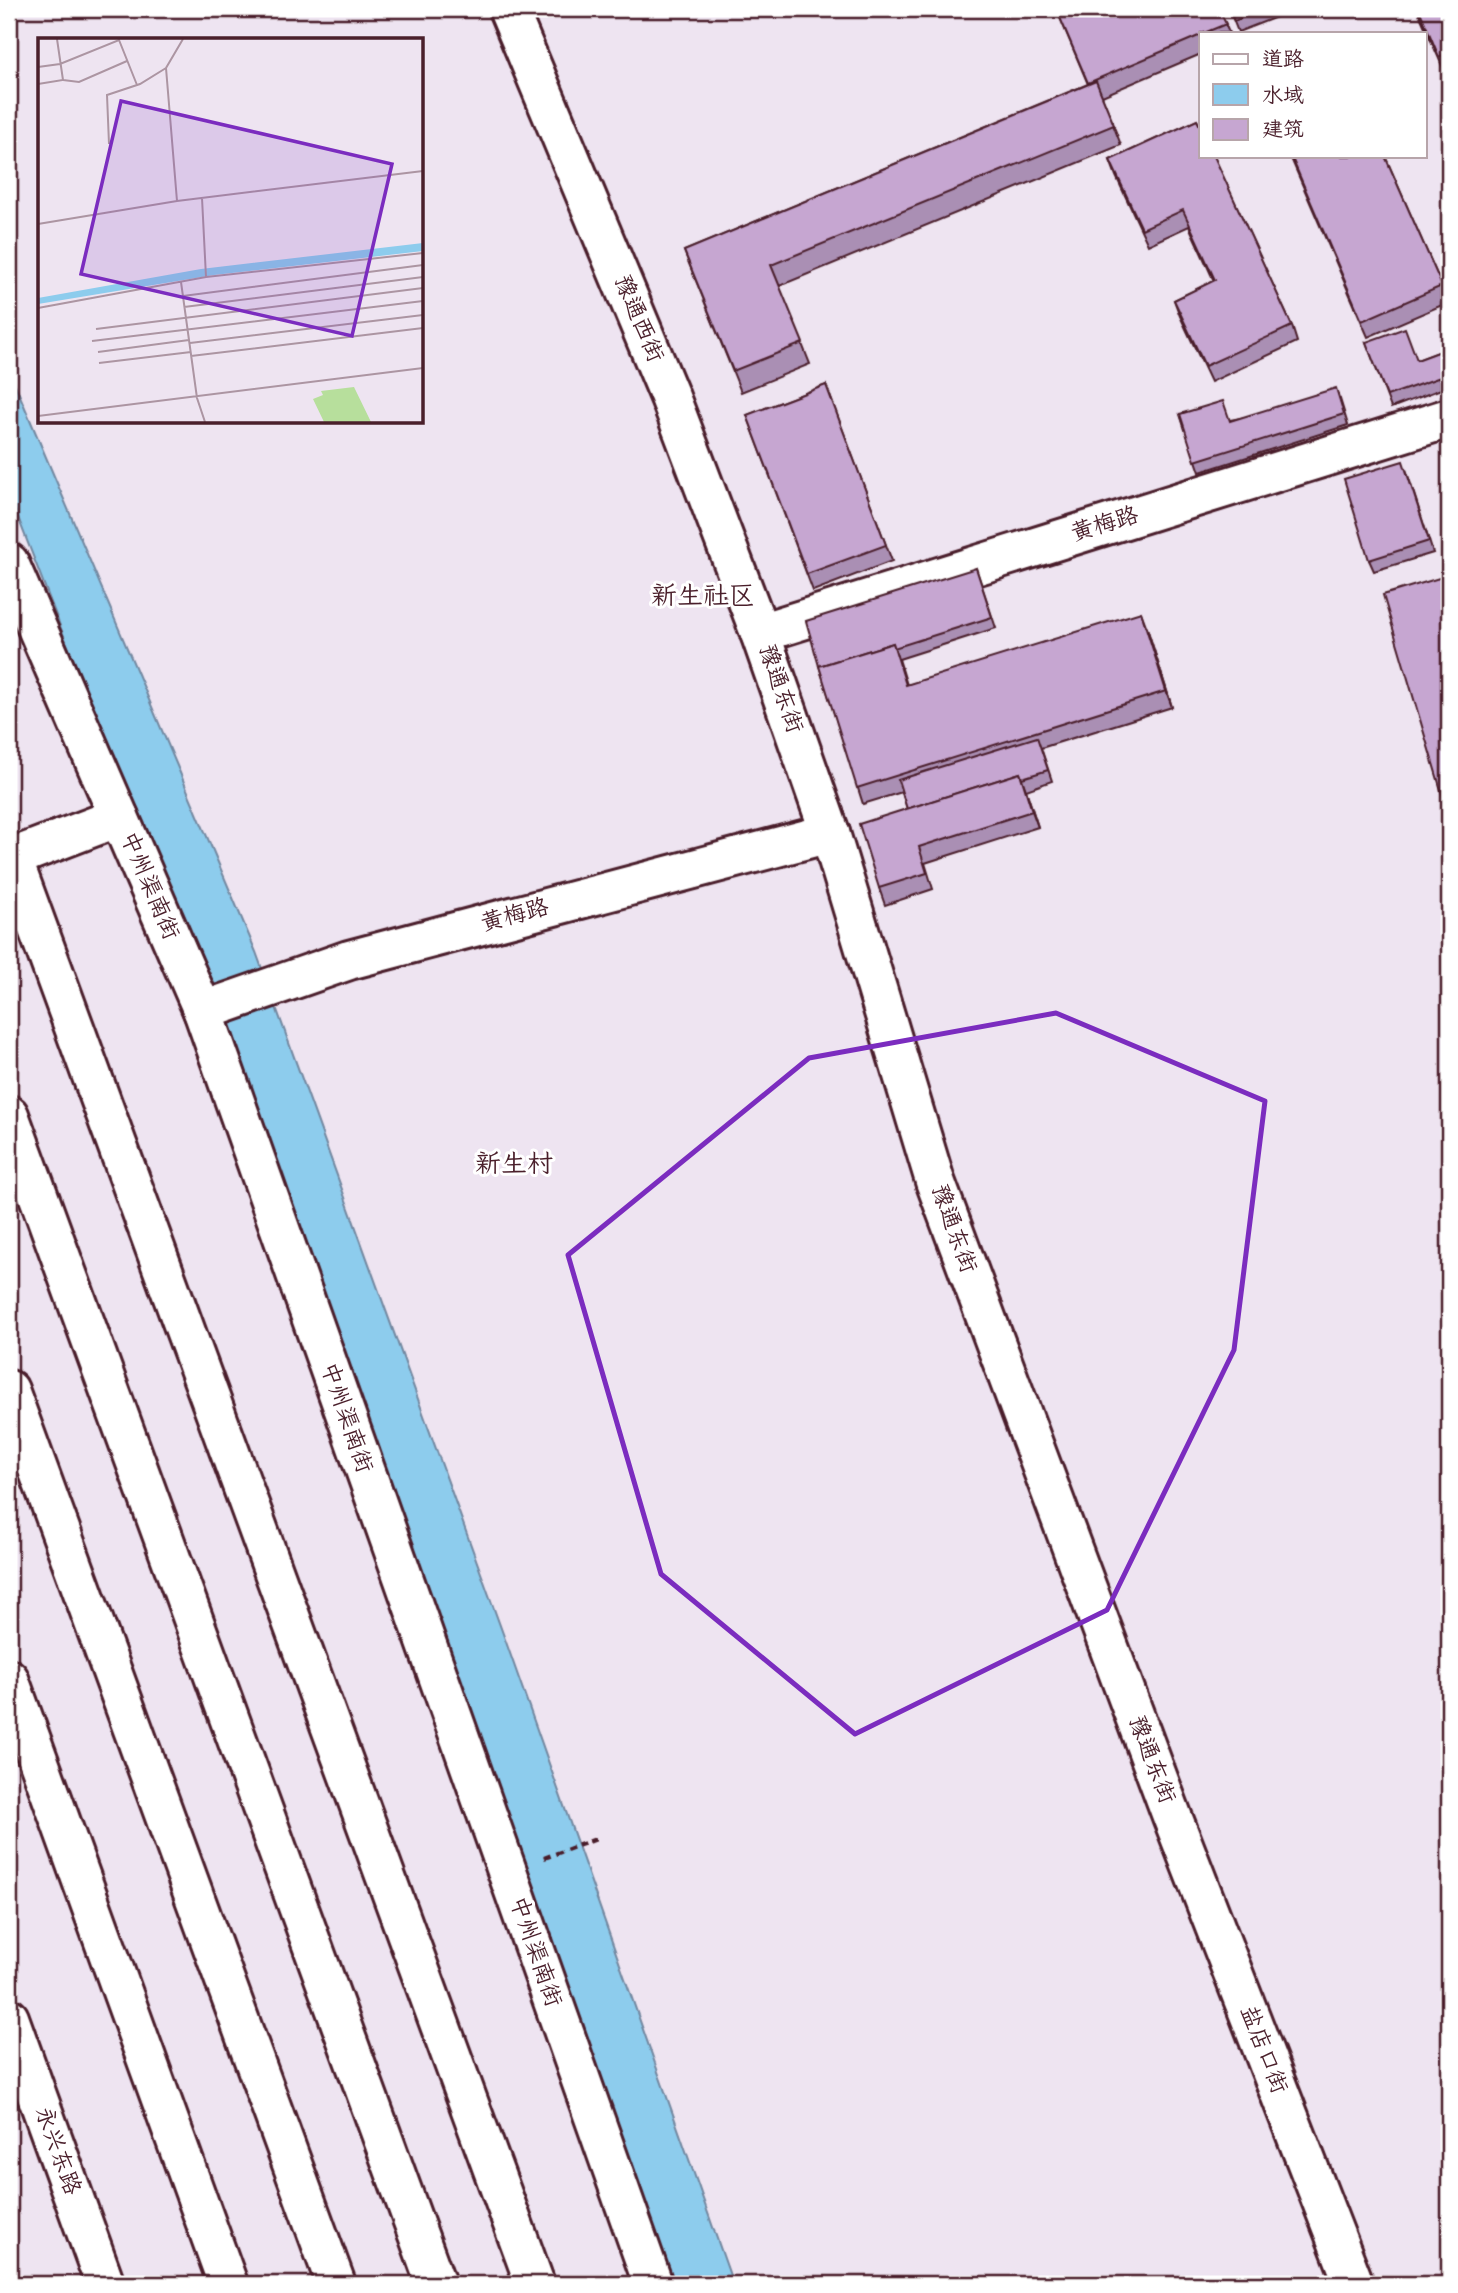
<svg xmlns="http://www.w3.org/2000/svg" width="1458" height="2293" font-family="Mynerve,'LXGW WenKai TC',sans-serif">
<style>
.water{fill:#8dcced;stroke:#72879f;stroke-width:2}
.lines{fill:none;stroke-linecap:round;stroke-linejoin:round}
.minor-casing{stroke:#4a1f2b;stroke-width:44}
.path{stroke:#4a1f2b;stroke-width:4.5;stroke-dasharray:7 5;stroke-linecap:butt}
.minor{stroke:#fff;stroke-width:38}
.wall{fill:#aa8fb4;stroke:#4a1f2b;stroke-width:2}
.shaded-wall{fill:#8b7492;stroke:#4a1f2b;stroke-width:2}
.building{fill:#c6a6d1;stroke:#4a1f2b;stroke-width:2}
.marked{fill:none;stroke:#7b2cbf;stroke-width:5;stroke-linejoin:round}
.labels{text-anchor:middle;dominant-baseline:central;stroke-width:6;stroke-linejoin:round;paint-order:stroke}
.street-label{font-size:23px;fill:#4a1f2b;stroke:#fff}
.quarter-label{font-size:26px;fill:#4a1f2b;stroke:#fff}
.inset-road{fill:none;stroke:#ac95a2;stroke-width:2}
.view{fill:#7b2cbf;fill-opacity:0.15;stroke:#7b2cbf;stroke-width:3.5}
.inset-edge{fill:none;stroke:#4a1f2b;stroke-width:3.5}
</style>
<rect width="100%" height="100%" fill="#eee4f1"/>
<filter id="ink" filterUnits="userSpaceOnUse"><feTurbulence type="fractalNoise" baseFrequency=".0143" numOctaves="2"/><feDisplacementMap in="SourceGraphic" scale="14" xChannelSelector="R" yChannelSelector="G"/><feConvolveMatrix kernelMatrix="1 2 1 2 8 2 1 2 1" color-interpolation-filters="sRGB"/></filter>
<g filter="url(#ink)">
<path class="water" d="M9,370L256,952L506,1642L733,2284H670L135,820L9,494Z"/>
<g class="lines">
<g class="minor-casing">
<g id="minor">
<path d="M508,9L670,397L760,633L830,833L935,1181L1172,1816L1354,2284"/>
<path d="M9,563L203,1011L653,2284"/>
<path d="M760,633L1449,418"/>
<path d="M12,858L535,2284"/>
<path d="M9,859L119,817"/>
<path d="M203,1011L349,960L830,833"/>
<path d="M9,1115L436,2284"/>
<path d="M9,1390L336,2284"/>
<path d="M9,1679L228,2284"/>
<path d="M9,2018L105,2284"/>
</g>
</g>
<path class="path" d="M544,1858L599,1838"/>
<use href="#minor" class="minor"/>
</g>
<g class="wall">
<path d="M1219,9L1229,33H1201V54L1102,96L1121,145L779,286L810,364L741,392L684,251L1088,84L1058,13L1137,14Z"/>
<path d="M1229,9H1297L1238,32Z"/>
<path d="M1417,9H1449V76L1447,77Z"/>
<path d="M1197,120L1292,326L1297,342L1211,382L1180,316L1174,300L1214,281L1189,226L1148,245L1116,176L1110,160Z"/>
<path d="M1290,156H1385L1442,286L1447,303L1368,337Z"/>
<path d="M1366,342L1417,360L1449,348V386L1391,408Z"/>
<path d="M826,385L892,561L813,591L747,415Z"/>
<path d="M1340,399L1348,425L1200,472L1180,414L1230,420Z"/>
<path d="M1407,472L1433,553L1374,571L1369,560Z"/>
<path d="M976,568L996,628L899,659L907,685L1147,628L1172,707L1041,748L1052,781L1026,790L1038,827L925,863L933,889L885,905L879,888L907,809L902,792L863,804L819,666Z"/>
</g>
<g class="shaded-wall">
<path d="M1141,612L1147,628L1172,707L1166,691Z"/>
<path d="M1020,773L1026,790L1038,827L1032,811Z"/>
</g>
<g class="building">
<path d="M1069,9H1135L1137,14L1148,9H1219L1226,24L1204,33H1201V35L1088,83L1058,13Z"/>
<path d="M1229,9H1264L1234,21Z"/>
<path d="M1419,9H1449V52L1439,57Z"/>
<path d="M1096,81L1114,125L771,265L803,343L733,371L684,251Z"/>
<path d="M1197,120L1201,128V156H1214L1292,326L1205,366L1174,300L1215,280L1183,210L1142,229L1110,160Z"/>
<path d="M1291,156H1385L1442,286L1362,321Z"/>
<path d="M1405,328L1417,360L1449,348V374L1387,396L1366,342Z"/>
<path d="M826,385L886,545L807,574L747,415Z"/>
<path d="M1336,388L1344,414L1195,461L1180,414L1223,401L1230,421Z"/>
<path d="M1403,461L1429,541L1369,560L1344,479Z"/>
<path d="M1449,479V498L1444,481Z"/>
<path d="M976,568L992,617L894,648L893,643L819,666L806,621Z"/>
<path d="M1449,575V817L1383,595Z"/>
<path d="M1141,612L1166,691L857,788L819,666L893,643L906,685Z"/>
<path d="M1037,737L1048,770L1022,778L1020,773L907,809L898,780Z"/>
<path d="M1020,773L1032,811L919,847L927,873L879,888L859,824Z"/>
</g>
</g>
<path class="marked" d="M1056,1013L1265,1101L1234,1350L1107,1610L855,1734L661,1574L568,1255L809,1058Z"/>
<g class="labels">
<g class="street-label">
<text transform="translate(638 319) rotate(67)">豫通西街</text>
<text transform="translate(1105 525) rotate(-17)">黄梅路</text>
<text transform="translate(780 689) rotate(71)">豫通东街</text>
<text transform="translate(149 886) rotate(67)">中州渠南街</text>
<text transform="translate(515 916) rotate(-15)">黄梅路</text>
<text transform="translate(953 1229) rotate(70)">豫通东街</text>
<text transform="translate(346 1418) rotate(71)">中州渠南街</text>
<text transform="translate(1151 1760) rotate(69)">豫通东街</text>
<text transform="translate(535 1952) rotate(71)">中州渠南街</text>
<text transform="translate(1263 2050) rotate(69)">盐店口街</text>
<text transform="translate(57 2151) rotate(70)">永兴东路</text>
</g>
<g class="quarter-label">
<text x="703" y="597">新生社区</text>
<text x="514" y="1165">新生村</text>
</g>
</g>
<g transform="translate(38 38)">
<rect width="385" height="385" fill="#eee4f1"/>
<path d="M316,349L333,384H286L275,361L285,357L283,353Z" fill="#b7df9c"/>
<path d="M385,205V213L176,237L0,266V260L163,231Z" fill="#8dcced"/>
<path class="inset-road" d="M0,29L22,26L81,2L99,47M25,42L41,44L89,23M0,46L25,42L19,1M71,106L69,57L102,46L128,30M164,160L168,239M139,163L128,30L145,1M0,186L139,163L385,133M143,244L159,360L167,384M145,258L385,227M146,269L385,239M0,270L168,239L385,215M58,291L385,250M54,303L385,263M152,305L385,277M60,314L151,302M153,318L385,290M61,325L153,314M0,378L385,330"/>
<path class="view" d="M83,63L354,126L314,298L43,236Z"/>
<rect width="385" height="385" class="inset-edge"/>
</g>
<rect width="1458" height="2293" fill="none" stroke="#fff" stroke-width="35"/>
<rect x="18" y="18" width="1423" height="2258" fill="none" stroke="#4a1f2b" stroke-width="2.5" filter="url(#ink)"/>
<rect x="1199" y="32" width="228" height="126" fill="#ffffff" stroke="#b7a5aa" stroke-width="2"/>
<rect x="1213" y="54" width="35" height="10" fill="#ffffff" stroke="#b7a5aa" stroke-width="2"/>
<text x="1262" y="66" font-size="21" fill="#4a1f2b">道路</text>
<rect x="1213" y="84" width="35" height="21" fill="#8dcced" stroke="#b7a5aa" stroke-width="2"/>
<text x="1262" y="102" font-size="21" fill="#4a1f2b">水域</text>
<rect x="1213" y="119" width="35" height="21" fill="#c6a6d1" stroke="#b7a5aa" stroke-width="2"/>
<text x="1262" y="136" font-size="21" fill="#4a1f2b">建筑</text>
</svg>
